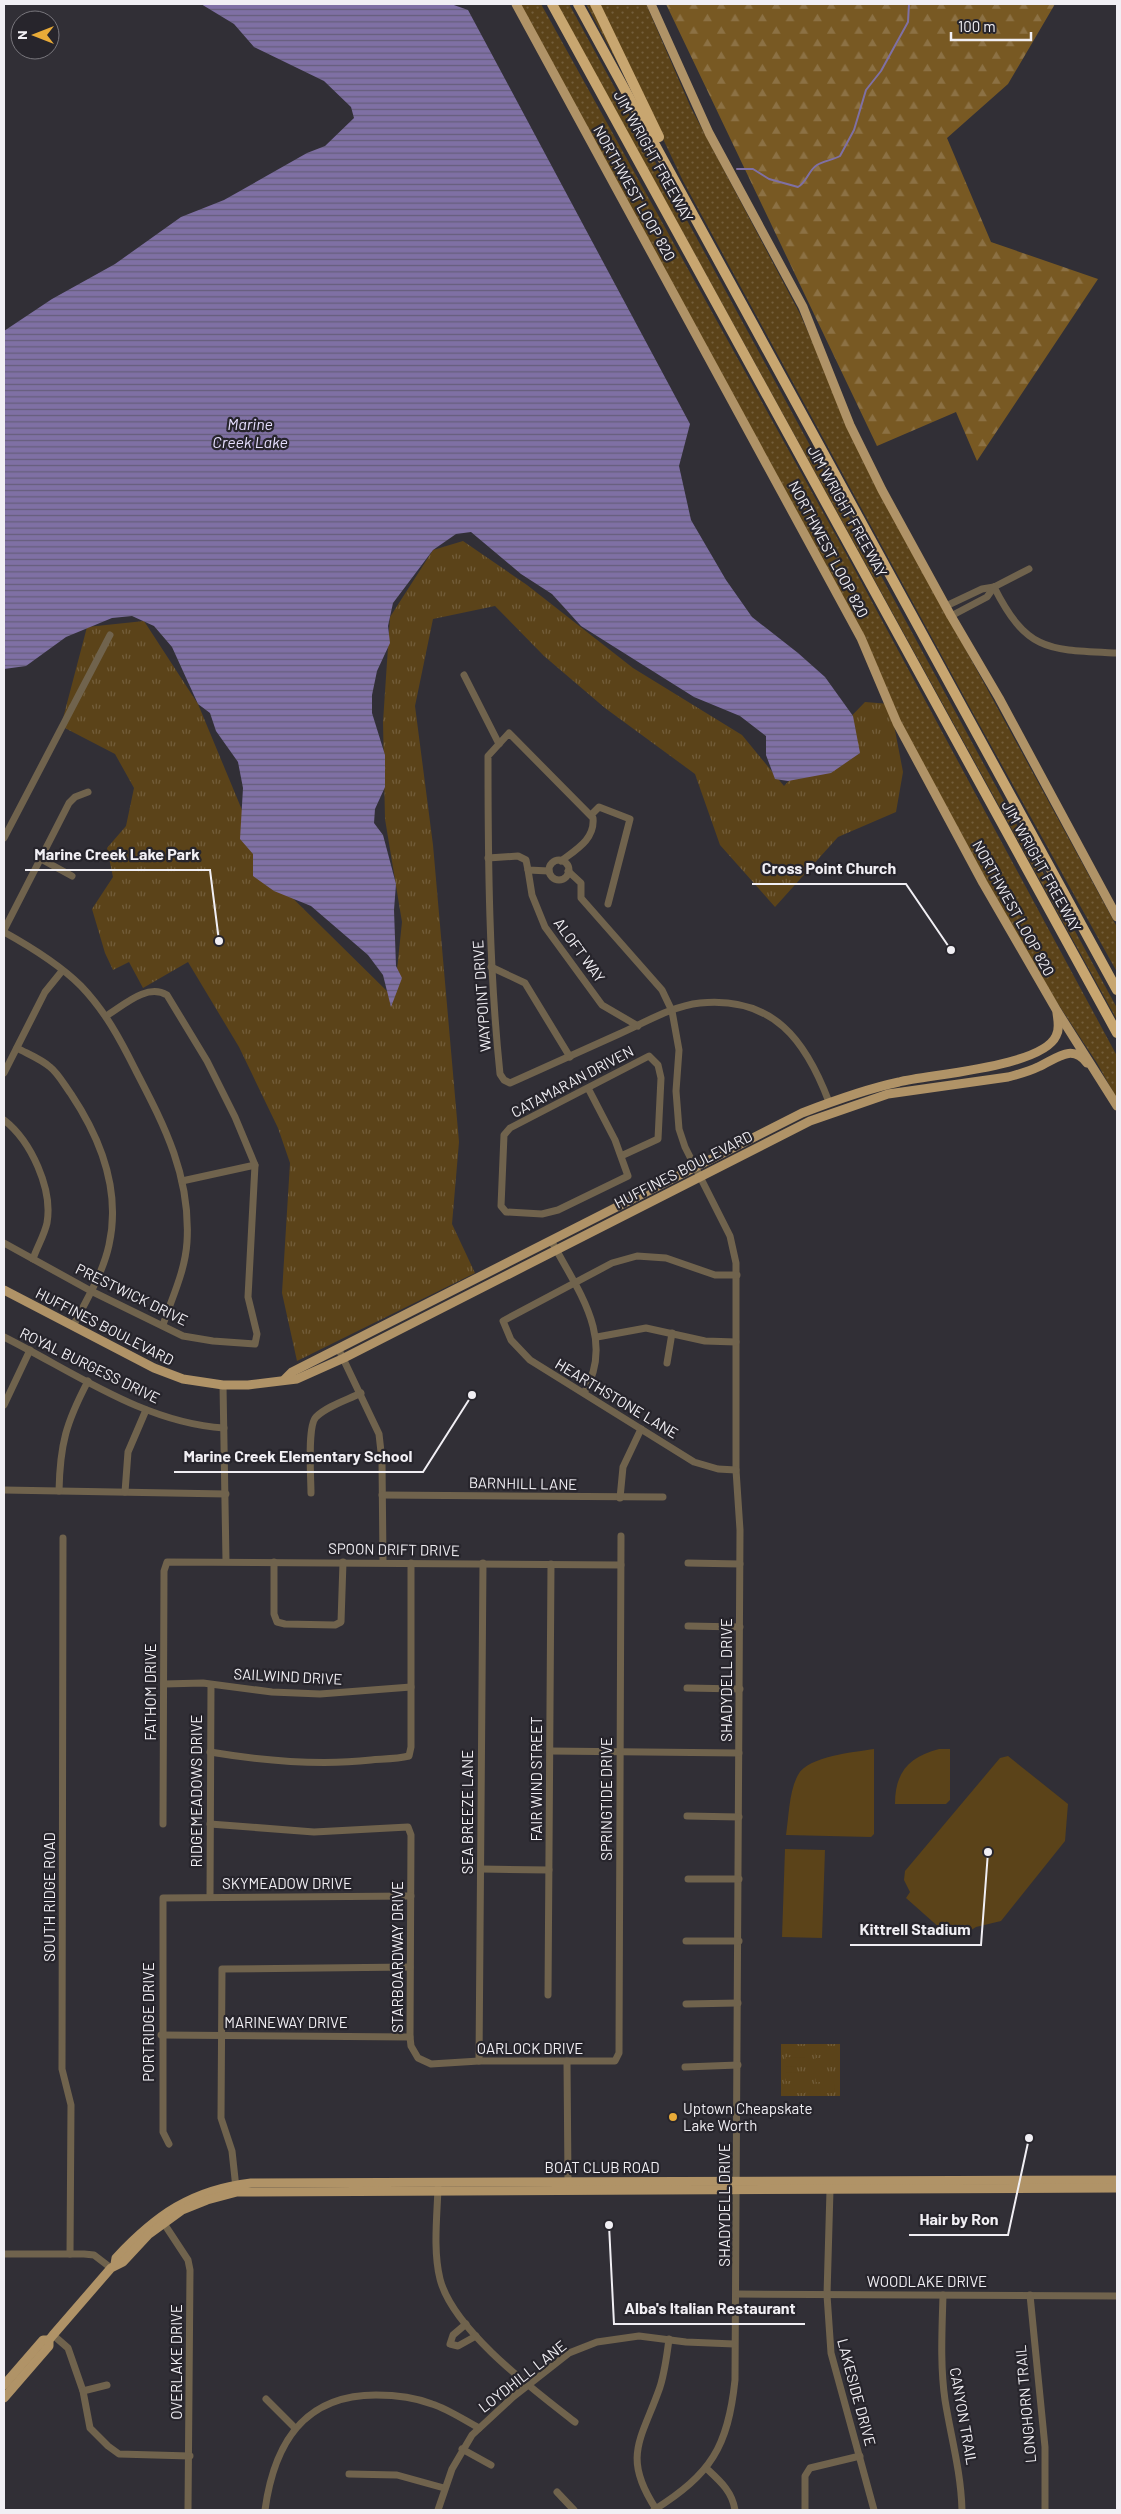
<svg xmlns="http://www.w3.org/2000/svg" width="1121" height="2514" font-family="Barlow,sans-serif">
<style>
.grass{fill:url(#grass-dots)}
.forest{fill:url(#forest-firs)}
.park{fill:url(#park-tufts)}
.pitch{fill:#5b4319}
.water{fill:url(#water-rules)}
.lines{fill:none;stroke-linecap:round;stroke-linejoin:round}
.stream{stroke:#7f70a4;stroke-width:2}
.minor{stroke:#70634d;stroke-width:7}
.major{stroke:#b09367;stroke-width:9}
.highway{stroke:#c8a670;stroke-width:10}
.poi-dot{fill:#e9ab38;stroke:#27252c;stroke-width:2}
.labels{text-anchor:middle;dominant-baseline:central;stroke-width:4.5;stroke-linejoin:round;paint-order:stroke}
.street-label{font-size:15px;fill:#f1eff4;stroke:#27252c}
.poi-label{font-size:15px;fill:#f1eff4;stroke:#27252c;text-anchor:start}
.water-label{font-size:16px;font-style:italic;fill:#e7dfff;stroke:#27252c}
.leader{fill:none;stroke:#f1eff4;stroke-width:2}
.callout-dot{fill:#f1eff4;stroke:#27252c;stroke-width:2}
.callout-label{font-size:16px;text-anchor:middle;font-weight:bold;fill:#f1eff4;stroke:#27252c;stroke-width:4.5;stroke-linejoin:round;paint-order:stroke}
</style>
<defs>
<pattern id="grass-dots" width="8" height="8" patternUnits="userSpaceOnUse" patternTransform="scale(1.25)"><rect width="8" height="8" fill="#5b4319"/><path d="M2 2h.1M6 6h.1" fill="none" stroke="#735e3b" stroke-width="1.8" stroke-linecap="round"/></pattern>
<pattern id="forest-firs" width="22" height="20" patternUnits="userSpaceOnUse" patternTransform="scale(1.25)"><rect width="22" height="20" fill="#785923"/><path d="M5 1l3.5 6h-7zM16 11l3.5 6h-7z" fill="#8c7144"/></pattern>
<pattern id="park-tufts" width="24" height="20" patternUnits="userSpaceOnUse" patternTransform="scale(1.25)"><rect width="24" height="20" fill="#5b4319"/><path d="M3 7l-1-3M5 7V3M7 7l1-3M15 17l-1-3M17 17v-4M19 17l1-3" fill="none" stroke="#735e3b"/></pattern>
<pattern id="water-rules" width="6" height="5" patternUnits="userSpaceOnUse" patternTransform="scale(1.25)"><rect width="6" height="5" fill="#7f70a4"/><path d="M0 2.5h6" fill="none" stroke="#665e7b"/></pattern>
</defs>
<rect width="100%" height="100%" fill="#312f36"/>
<g class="grass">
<path d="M520,4H541L844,550L1117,1056V1099L1097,1063L1041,978L990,887L902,725L860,628Z"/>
<path d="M557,4H569L1117,1008V1020Z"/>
<path d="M586,4H593L628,82Z"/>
<path d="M599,4H646L691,108L800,314L877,487L1117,927V972L974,715L683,181Z"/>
</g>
<path class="forest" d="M666,4H1055L1008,84L947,138L991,242L1098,279L977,461L956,412L877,446Z"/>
<g class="park">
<path d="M463,541L527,585L633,668L742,735L784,786L865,702L890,704L903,772L896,812L838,837L775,907L720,845L695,774L605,708L544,656L495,606L433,619L415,706L433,845L459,1142L452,1224L475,1273L297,1361L282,1293L290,1163L278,1128L239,1047L188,962L143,988L129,962L113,970L105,953L92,909L113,877L107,848L126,826L134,788L115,754L61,726L87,627L144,621L198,704L242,810L257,863L394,998L402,922L385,819L383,722L390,617L433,550Z"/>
<rect x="781" y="2044" width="59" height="52"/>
</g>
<g class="pitch">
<path d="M874,1749V1834L871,1837L786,1835C789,1816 789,1791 798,1775C808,1756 855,1752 874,1749Z"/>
<path d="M939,1749H950V1800L946,1804H895C895,1772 909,1757 939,1749Z"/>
<path d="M1008,1756L1068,1804L1065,1841L1001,1921L976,1927L968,1932L958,1928L950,1937L906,1898L910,1892L904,1880L905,1871L1000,1758Z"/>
<path d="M785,1849L825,1850L822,1938L782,1937Z"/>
<rect x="787" y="2046" width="19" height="9"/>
<rect x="816" y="2046" width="19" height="9"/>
<path d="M786,2057L805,2058V2067L786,2066Z"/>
<rect x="816" y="2058" width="19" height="9"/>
<path d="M786,2072L805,2073V2081H786Z"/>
<rect x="816" y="2073" width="19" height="9"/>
<rect x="786" y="2084" width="19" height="9"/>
<path d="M816,2084H835L834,2093H816Z"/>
</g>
<path class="water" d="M201,4H451L468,10L690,424L679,466L691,520L726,580L752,617L798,653L825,677L853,716L860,753L831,773L788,781L775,779L766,755V736L740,716L694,697L581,626L552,594L521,574L471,532L456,534L433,550L393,603L388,626L390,643L377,671L372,695V713L385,755V787L375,809L374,823L383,835L396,884L394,910L396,966L402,978L391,1007L383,975L368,955L311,906L274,891L253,876V854L240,839L243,788L238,762L216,731L210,713L198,704L172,647L154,626L132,616L112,618L66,637L26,666L4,669V331L52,299L115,264L181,217L224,200L307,153L325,146L354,118L351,107L324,81L254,47L234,24Z"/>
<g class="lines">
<path class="stream" d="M737,169H753L769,179L798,187C807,182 808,171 817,165C823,161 833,160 840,156L854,130L866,90L881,71L908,22L909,4"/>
<g class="minor">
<path d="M994,587C1027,652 1048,650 1117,653"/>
<path d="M946,606L982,589L994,587L1029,569"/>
<path d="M951,616L987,597L994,587"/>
<path d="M464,675L499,744"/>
<path d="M591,815L599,807L630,819L608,904"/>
<path d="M4,838L110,635"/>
<path d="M488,858L518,856L526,860L528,870L549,871"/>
<path d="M41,859L72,876"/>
<circle cx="559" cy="870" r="10"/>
<path d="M561,861C577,849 595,839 593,818L509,733L488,756C488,862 489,968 500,1074L504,1080L510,1083L519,1079C552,1064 586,1049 619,1034C644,1023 672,1006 700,1003C774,996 806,1041 829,1102"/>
<path d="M528,870L532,895L545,927L602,1005L638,1026"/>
<path d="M568,871L581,883V898L662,990L672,1011L679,1050L676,1091L679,1129L685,1147L730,1236L736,1263V1470L740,1530L735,2380C728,2447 711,2474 654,2510"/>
<path d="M4,930L69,803L75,797L88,792"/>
<path d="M4,932C31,947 59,964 81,986C105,1011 120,1039 135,1069C164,1125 191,1176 187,1242C185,1272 172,1297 163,1325"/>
<path d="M491,967L525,983L570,1057"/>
<path d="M17,1048C28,1054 41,1059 50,1067C58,1073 65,1086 71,1094C101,1139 121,1191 109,1245C103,1273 86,1301 73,1326"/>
<path d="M4,1073L45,992L62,971"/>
<path d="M588,1088L615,1140L628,1176L558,1210L542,1214L506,1212L501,1206L504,1135L510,1128L649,1056L658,1065L661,1078L658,1139L621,1156"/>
<path d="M4,1120C31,1141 53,1189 47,1223C44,1236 37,1247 33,1259"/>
<path d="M182,1181L255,1165"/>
<path d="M552,1242C578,1291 616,1339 584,1393"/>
<path d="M4,1243L91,1291L183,1336L213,1341L255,1344L257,1334L248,1297L255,1165L235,1117L207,1061L167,995C147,983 124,1005 106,1016"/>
<path d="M4,1337C74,1372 144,1423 224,1428"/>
<path d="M597,1337L646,1328L705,1341L736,1342"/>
<path d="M339,1350L379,1434L382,1461L383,1562"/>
<path d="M667,1363L672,1333"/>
<path d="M223,1385L226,1561"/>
<path d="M4,1405L30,1350"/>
<path d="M736,1470L718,1469L694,1462L530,1360L511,1340L503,1321L612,1263L637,1256L666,1258L715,1275H737"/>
<path d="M4,1490L226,1494"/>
<path d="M59,1491C60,1444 66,1423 88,1381"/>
<path d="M125,1492L128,1452L146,1410"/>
<path d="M311,1493C311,1478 307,1426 316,1417C327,1406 347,1400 361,1393"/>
<path d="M382,1495L663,1497"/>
<path d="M620,1498L623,1467L641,1429"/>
<path d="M63,1538L62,2069L71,2105L70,2254"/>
<path d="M274,1562V1614L277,1622L285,1624L335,1625L341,1622L343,1562"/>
<path d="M688,1563L740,1564"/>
<path d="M688,1626L740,1627"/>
<path d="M164,1684L203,1683L272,1692L320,1694L411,1687"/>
<path d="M687,1688L740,1689"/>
<path d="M550,1751L739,1753"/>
<path d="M210,1752C264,1761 317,1766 371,1760C383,1759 397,1759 409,1756L411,1747V1563"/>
<path d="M687,1816L739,1817"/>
<path d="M163,1824L164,1571L167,1562L621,1565"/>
<path d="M210,1824L314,1832L408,1827L411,1835L410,2037L411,2046L418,2058L431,2064L479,2061H615L619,2053L621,1536"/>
<path d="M481,1869L549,1870"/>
<path d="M688,1879H739"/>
<path d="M210,1897L211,1685"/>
<path d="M686,1941H739"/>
<path d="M548,1995L551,1564"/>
<path d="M686,2004L738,2003"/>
<path d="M161,2035L410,2037"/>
<path d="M479,2061L483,1563"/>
<path d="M567,2061L568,2181"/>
<path d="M685,2067L738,2065"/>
<path d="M169,2144L163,2132V1898L411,1896"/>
<path d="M236,2188L232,2151L221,2118L222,1969L410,1967"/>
<path d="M438,2188C437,2217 433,2251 440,2279C453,2330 534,2390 575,2422"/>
<path d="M830,2190L827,2295L831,2353L874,2510"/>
<path d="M163,2222L188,2260L190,2270L188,2510"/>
<path d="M4,2254H84L94,2255L111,2268"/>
<path d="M736,2294L1117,2296"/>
<path d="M943,2295C942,2331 940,2365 945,2400C951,2437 961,2472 962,2510"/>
<path d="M1030,2295L1045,2447V2510"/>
<path d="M466,2324L453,2335L450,2344L458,2346L476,2336"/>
<path d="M53,2335L68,2348L83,2391L90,2428L108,2446L119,2454L190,2456"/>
<path d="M83,2391L107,2385"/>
<path d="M266,2399L295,2428"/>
<path d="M462,2449L491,2465"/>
<path d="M706,2468C720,2481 732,2491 735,2510"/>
<path d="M349,2474L397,2475L444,2488"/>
<path d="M557,2492L574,2510"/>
<path d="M656,2509C621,2456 642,2439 660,2387C665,2371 667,2355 669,2339"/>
<path d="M265,2510C274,2444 303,2395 376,2395C395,2395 414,2397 432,2404C448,2409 464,2420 479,2428"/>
<path d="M438,2510L452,2469L472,2435L513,2397L569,2353L597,2342L639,2336L686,2342L734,2344"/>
<path d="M805,2510V2476L810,2468L860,2456"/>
</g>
<g class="major">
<path d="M516,4L861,638L897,723L983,883L1057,1011L1117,1106"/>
<path d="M651,4L709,133L803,307L850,425L882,490L951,616L999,698L1117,917"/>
<path d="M4,1290L154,1368L183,1379L223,1385H248L297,1379L344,1358L810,1121L888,1094L1008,1077C1019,1074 1028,1072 1038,1067C1056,1059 1072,1043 1087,1063"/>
<path d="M285,1379L292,1372L802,1113C833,1101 866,1089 899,1082C931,1074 1042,1067 1056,1036C1060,1029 1058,1021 1057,1013"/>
<path d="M115,2264L116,2258C156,2215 192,2190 251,2183L1117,2180"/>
<path d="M4,2385L43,2340H49"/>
<path d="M4,2398L49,2346V2340L53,2335L111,2268L123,2262L149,2234L182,2210L207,2200L237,2192L1117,2188"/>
</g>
<g class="highway">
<path d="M552,4L1117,1033"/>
<path d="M578,4L1117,990"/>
<path d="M595,4L659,137"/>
</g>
</g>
<circle class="poi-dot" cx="673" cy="2117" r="5"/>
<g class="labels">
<g class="street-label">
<text transform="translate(654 156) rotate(61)">JIM WRIGHT FREEWAY</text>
<text transform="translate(635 193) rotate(61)">NORTHWEST LOOP 820</text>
<text transform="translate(848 511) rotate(61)">JIM WRIGHT FREEWAY</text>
<text transform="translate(829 549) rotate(62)">NORTHWEST LOOP 820</text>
<text transform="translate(1042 866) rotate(61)">JIM WRIGHT FREEWAY</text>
<text transform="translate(1014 908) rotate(61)">NORTHWEST LOOP 820</text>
<text transform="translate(580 950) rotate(54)">ALOFT WAY</text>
<text transform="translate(481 996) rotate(-94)">WAYPOINT DRIVE</text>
<text transform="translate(572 1081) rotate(-28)">CATAMARAN DRIVEN</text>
<text transform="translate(683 1169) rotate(-27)">HUFFINES BOULEVARD</text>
<text transform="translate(132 1294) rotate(26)">PRESTWICK DRIVE</text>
<text transform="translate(105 1326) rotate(27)">HUFFINES BOULEVARD</text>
<text transform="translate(90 1365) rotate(26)">ROYAL BURGESS DRIVE</text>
<text transform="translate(617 1398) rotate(31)">HEARTHSTONE LANE</text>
<text transform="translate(523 1483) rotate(1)">BARNHILL LANE</text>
<text transform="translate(394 1549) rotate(1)">SPOON DRIFT DRIVE</text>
<text transform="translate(288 1676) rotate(3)">SAILWIND DRIVE</text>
<text transform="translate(726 1680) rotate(-90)">SHADYDELL DRIVE</text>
<text transform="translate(150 1692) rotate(-90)">FATHOM DRIVE</text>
<text transform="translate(536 1779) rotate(-90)">FAIR WIND STREET</text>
<text transform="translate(196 1791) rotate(-90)">RIDGEMEADOWS DRIVE</text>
<text transform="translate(606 1799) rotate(-90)">SPRINGTIDE DRIVE</text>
<text transform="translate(467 1812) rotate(-90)">SEA BREEZE LANE</text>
<text x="287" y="1883">SKYMEADOW DRIVE</text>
<text transform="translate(49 1897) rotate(-90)">SOUTH RIDGE ROAD</text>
<text transform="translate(397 1957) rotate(-90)">STARBOARDWAY DRIVE</text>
<text transform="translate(148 2022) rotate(-90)">PORTRIDGE DRIVE</text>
<text x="286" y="2022">MARINEWAY DRIVE</text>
<text x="530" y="2048">OARLOCK DRIVE</text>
<text x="602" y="2167">BOAT CLUB ROAD</text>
<text transform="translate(724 2205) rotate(-90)">SHADYDELL DRIVE</text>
<text x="927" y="2281">WOODLAKE DRIVE</text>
<text transform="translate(176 2362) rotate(-90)">OVERLAKE DRIVE</text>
<text transform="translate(522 2376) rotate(-38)">LOYDHILL LANE</text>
<text transform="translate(857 2392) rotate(75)">LAKESIDE DRIVE</text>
<text transform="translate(1025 2404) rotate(-95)">LONGHORN TRAIL</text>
<text transform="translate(964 2416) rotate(80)">CANYON TRAIL</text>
</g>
<g class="poi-label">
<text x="683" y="2108">Uptown Cheapskate<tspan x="683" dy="17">Lake Worth</tspan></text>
</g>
<g class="water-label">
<text x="250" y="423">Marine<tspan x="250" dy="18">Creek Lake</tspan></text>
</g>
</g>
<path class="leader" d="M219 941L210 870H25M951 950L906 884H752M472 1395L423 1472H174M988 1852L981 1945H850M1029 2138L1008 2235H909M609 2225L614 2324H805"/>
<g class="callout-dot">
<circle cx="219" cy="941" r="5"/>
<circle cx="951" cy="950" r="5"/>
<circle cx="472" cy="1395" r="5"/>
<circle cx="988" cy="1852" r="5"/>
<circle cx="1029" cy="2138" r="5"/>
<circle cx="609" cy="2225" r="5"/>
</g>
<g class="callout-label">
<text x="117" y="860">Marine Creek Lake Park</text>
<text x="829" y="874">Cross Point Church</text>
<text x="298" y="1462">Marine Creek Elementary School</text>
<text x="915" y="1935">Kittrell Stadium</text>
<text x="959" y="2225">Hair by Ron</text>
<text x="710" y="2314">Alba's Italian Restaurant</text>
</g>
<rect width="1121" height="2514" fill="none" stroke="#f1eff4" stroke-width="10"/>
<g transform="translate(35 35) rotate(270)"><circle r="24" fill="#27252c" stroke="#78767c"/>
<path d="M0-4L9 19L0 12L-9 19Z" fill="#e9ab38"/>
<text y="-8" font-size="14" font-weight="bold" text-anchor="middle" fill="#f1eff4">N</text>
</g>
<path d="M951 32v8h80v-8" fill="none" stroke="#f1eff4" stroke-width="2.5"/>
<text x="958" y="32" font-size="15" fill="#f1eff4" stroke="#27252c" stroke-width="4" paint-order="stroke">100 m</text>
</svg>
